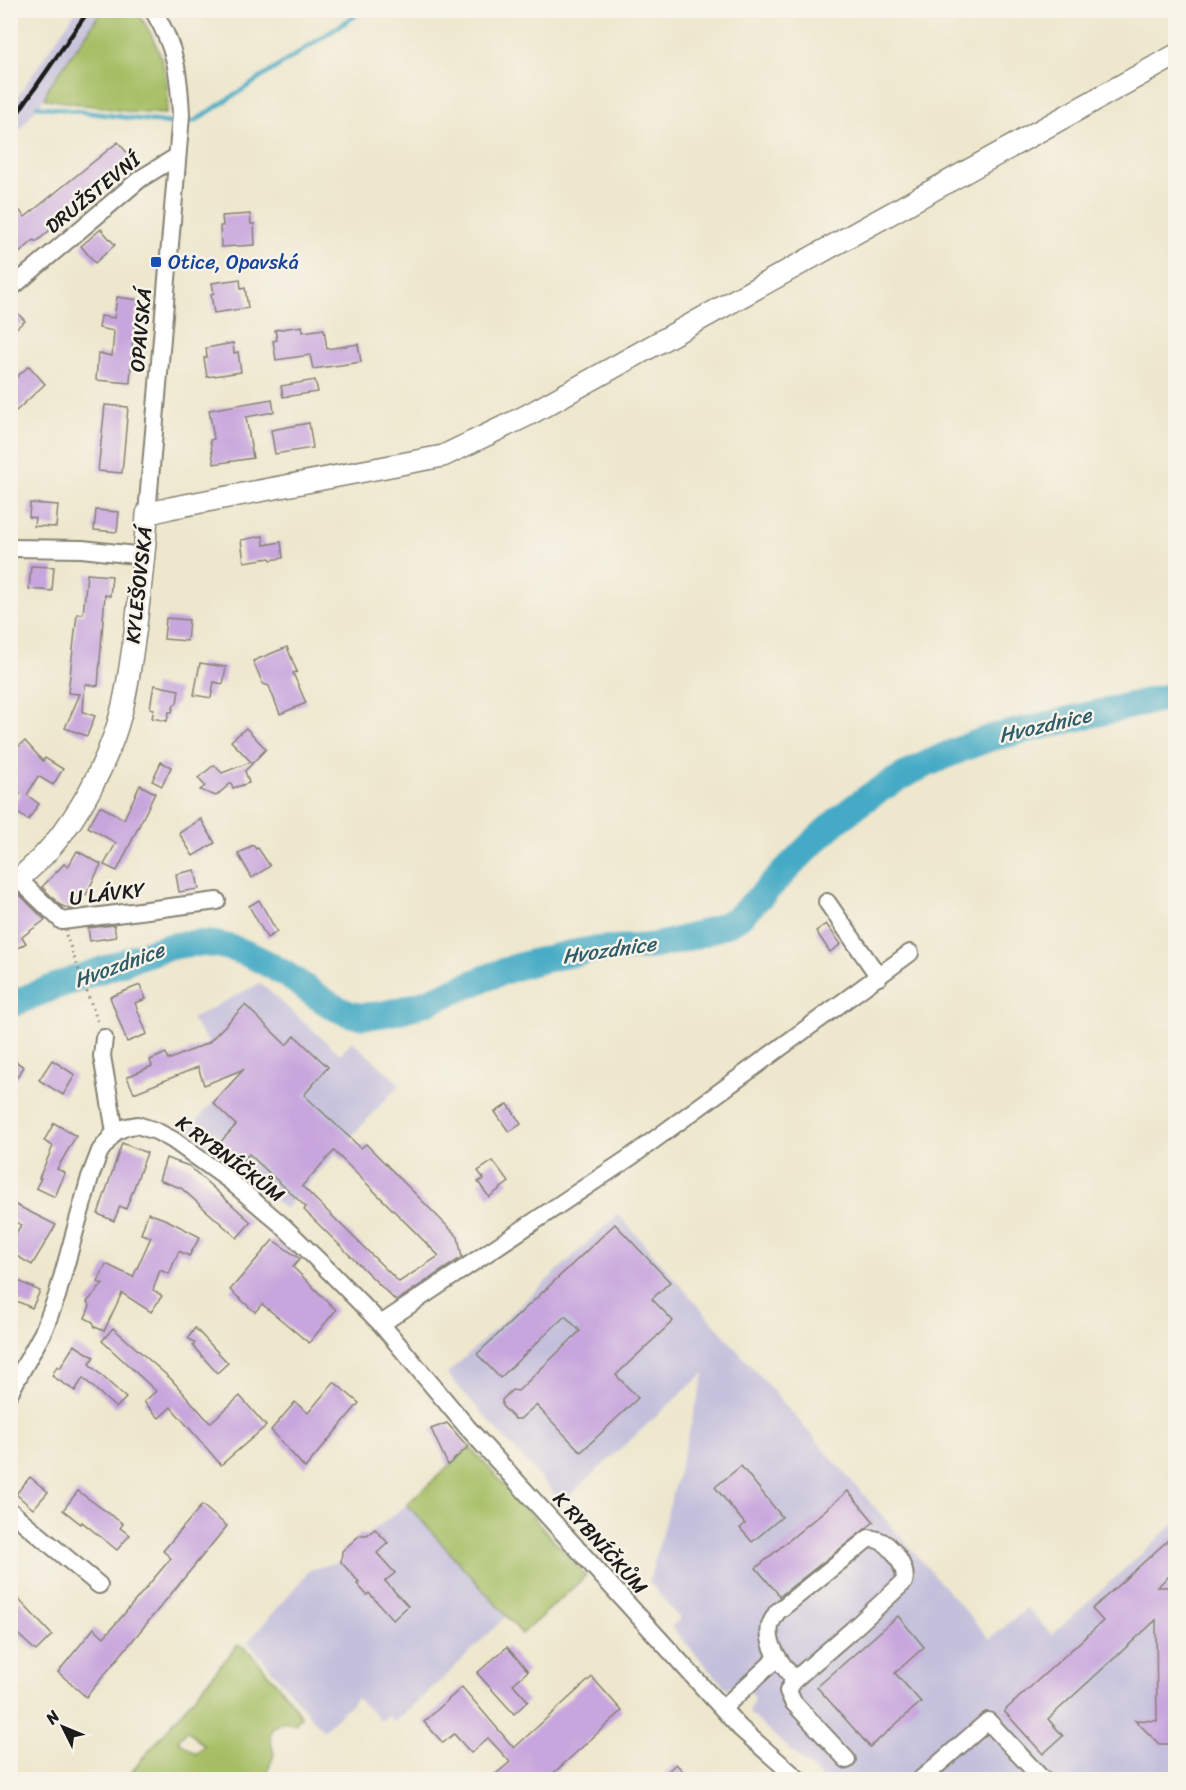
<svg xmlns="http://www.w3.org/2000/svg" width="1186" height="1790" font-family="Sriracha,sans-serif">
<style>
.industrial{fill:#c4c0db}
.green{fill:#a5be64;stroke:#606d40;stroke-width:1.5;fill-rule:evenodd}
.lines{fill:none;stroke-linecap:round;stroke-linejoin:round}
.stream{stroke:#45aac5;stroke-width:4.5}
.river{stroke:#45aac5;stroke-width:27}
.building{fill:#c7a5dd;fill-rule:evenodd}
.minor-casing{stroke:#858274;stroke-width:20}
.major-casing{stroke:#858274;stroke-width:24}
.path{stroke:#858274;stroke-width:3;stroke-dasharray:1.5 4.5;stroke-linecap:butt}
.minor{stroke:#fff;stroke-width:16}
.major{stroke:#fff;stroke-width:21}
.rail{stroke:#1c1c1c;stroke-width:4.5}
.transit-dot{fill:#1a4fb4;stroke:#f7f3e8;stroke-width:2}
.labels{text-anchor:middle;dominant-baseline:central;stroke-width:5;stroke-linejoin:round;paint-order:stroke}
.street-label{font-size:20px;fill:#1c1c1c;stroke:#f7f3e8}
.transit-label{font-size:20px;fill:#164399;stroke:#f7f3e8;text-anchor:start}
.water-label{font-size:21px;font-style:italic;fill:#2e5c68;stroke:#f7f3e8}
</style>
<rect width="100%" height="100%" fill="#f7f3e8"/>
<filter id="ink" filterUnits="userSpaceOnUse"><feTurbulence type="fractalNoise" baseFrequency=".0167" numOctaves="2"/><feDisplacementMap in="SourceGraphic" scale="12" xChannelSelector="R" yChannelSelector="G"/><feConvolveMatrix kernelMatrix="1 2 1 2 8 2 1 2 1" color-interpolation-filters="sRGB"/></filter>
<filter id="wash" filterUnits="userSpaceOnUse"><feTurbulence type="fractalNoise" baseFrequency=".008" numOctaves="4" result="noise"/><feDisplacementMap in="SourceGraphic" scale="24" xChannelSelector="R" yChannelSelector="G"/><feGaussianBlur stdDeviation="1.35" result="paint"/><feColorMatrix in="noise" values="0 0 0 0 0 0 0 0 0 0 0 0 0 0 0 0 0 1.4 0 .05"/><feComposite in="paint" operator="in"/></filter>
<g filter="url(#wash)">
<rect width="100%" height="100%" fill="#eee7cd"/>
<g class="industrial">
<path d="M76,11H101L89,32L48,88L45,97L11,141V106Z"/>
<path d="M260,983L340,1054L352,1041L400,1084L285,1209L187,1131L239,1075L216,1053L191,1019Z"/>
<path d="M618,1214L990,1639L1027,1608L1052,1635L1175,1523V1779H823L749,1713L755,1698L739,1681L727,1689L671,1627L680,1619L649,1582L705,1372L562,1502L447,1374Z"/>
<path d="M407,1504L506,1616L446,1676L394,1722L387,1715L381,1721L357,1698L323,1731L248,1642L310,1570L340,1561L375,1529Z"/>
</g>
<g class="green">
<path d="M101,11H136C157,37 173,80 166,114L132,112L45,99L48,88L88,32Z"/>
<path d="M470,1447L586,1576L522,1634L407,1504Z"/>
<path d="M238,1645L246,1648L289,1698L301,1717L295,1724L283,1722L272,1728L270,1737L274,1754L265,1779H130L133,1777L132,1771ZM187,1730L204,1746L196,1754L178,1740Z"/>
</g>
<g class="lines">
<g class="stream">
<path d="M10,100L17,102"/>
<path d="M37,106L169,123L195,121L364,10"/>
</g>
<path class="river" d="M10,1005C42,991 71,980 104,969C140,957 178,937 218,945C241,949 260,959 280,971C304,984 335,1016 363,1016C416,1015 472,979 523,965C549,958 576,951 603,949C617,948 630,948 644,947C669,944 718,931 739,917C773,886 802,850 837,821C882,782 935,758 990,738L1176,695"/>
</g>
<g id="blocks">
<g class="building">
<path d="M118,142L133,160L113,177L111,175L93,191L94,193L36,242L34,240L16,256L10,250V199L25,217Z"/>
<path d="M250,214L251,224H254L255,245L221,247L220,226H223L222,216Z"/>
<path d="M101,229L115,245L95,263L81,246Z"/>
<path d="M240,279L241,289L245,288L248,308L214,313L211,294L214,293L212,283Z"/>
<path d="M117,297L139,300L133,333L130,383L96,380L98,353L112,356L114,331L99,328L101,316L114,318Z"/>
<path d="M10,305L25,321L10,333Z"/>
<path d="M302,326L303,332L324,329L327,349L358,344L361,362L313,369L310,355L276,360L273,341L277,340L275,330Z"/>
<path d="M233,343L234,353L238,352L241,372L207,377L204,358L207,357L206,348Z"/>
<path d="M29,366L45,384L16,411L10,405V383Z"/>
<path d="M315,380L318,392L283,397L281,386Z"/>
<path d="M272,399L274,412L246,417L253,458L214,464L210,440L214,439L209,410Z"/>
<path d="M105,405L128,407L122,473L98,471Z"/>
<path d="M309,423L313,448L275,454L271,430Z"/>
<path d="M30,503L58,505L56,527L34,526L35,518L29,517Z"/>
<path d="M96,510L119,512L117,532L94,530Z"/>
<path d="M263,536L264,545L281,542L283,558L271,560L270,558L244,562L241,540Z"/>
<path d="M31,566L54,567L52,591L29,589Z"/>
<path d="M87,574L112,576L110,596L105,595L98,686L85,684L83,712L95,716L87,736L65,728L80,694L68,693L77,614H83Z"/>
<path d="M166,618L189,620L187,641L164,639Z"/>
<path d="M287,647L297,672L293,673L306,703L280,714L269,686L263,684L253,661Z"/>
<path d="M200,663L226,667L223,684L214,682L211,698L194,695Z"/>
<path d="M154,685L179,690L177,703L174,705L172,712H169L167,721L152,718L154,709L150,708Z"/>
<path d="M246,728L266,749L245,771L249,783L233,788L231,783L216,796L200,790L205,786L198,778L214,765L222,773L251,762L231,741Z"/>
<path d="M25,741L43,761L45,758L63,769L53,785L38,776L27,795L39,804L28,820L10,808L20,794L10,784V754Z"/>
<path d="M161,762L171,767L162,786L152,781Z"/>
<path d="M140,785L155,793L117,871L104,865L116,843L88,827L100,806L124,819Z"/>
<path d="M201,819L215,843L193,856L179,833Z"/>
<path d="M253,845L256,849L258,848L270,866L252,878L238,854Z"/>
<path d="M77,851L101,864L86,895L82,892L73,909H69L60,905L42,887L64,864L68,867Z"/>
<path d="M195,870L199,889L179,892L176,874Z"/>
<path d="M20,895L45,920L22,937L26,943L10,953V902Z"/>
<path d="M259,900L277,932L267,938L249,906Z"/>
<path d="M826,924L841,944L830,952L816,931Z"/>
<path d="M114,925L116,937L90,941L88,928Z"/>
<path d="M140,985L146,999L135,1003L147,1034L127,1042L110,997Z"/>
<path d="M245,1005L286,1045L295,1036L328,1067L304,1095L361,1148L366,1144L458,1237L462,1257L396,1301L304,1210L306,1207L249,1154L235,1169L214,1149L236,1125L213,1103L244,1069L204,1085L198,1067L134,1093L127,1077L152,1066L150,1060L166,1053L168,1060L208,1043ZM334,1151L439,1256L399,1282L302,1186Z"/>
<path d="M10,1058L24,1067L10,1087Z"/>
<path d="M52,1060L75,1075L63,1095L39,1080Z"/>
<path d="M508,1104L521,1124L509,1132L495,1112Z"/>
<path d="M54,1123L76,1136L57,1169L65,1173L55,1197L36,1188L41,1178H39L53,1146L44,1141Z"/>
<path d="M122,1143L147,1153L126,1209L120,1206L114,1221L98,1214Z"/>
<path d="M166,1158L189,1166L251,1222L237,1238L181,1188L159,1180Z"/>
<path d="M493,1161L509,1182L489,1197L478,1182L484,1179L478,1171Z"/>
<path d="M10,1202L56,1225L32,1265L10,1252V1243L21,1225L10,1219Z"/>
<path d="M148,1213L167,1220L200,1237L189,1256L179,1251L169,1274L160,1270L153,1290L162,1296L151,1312L122,1293L104,1331L95,1327L93,1322L85,1318L90,1306L87,1302L103,1284L98,1282L106,1264L133,1277L151,1237L141,1234Z"/>
<path d="M615,1224L670,1282L652,1299L673,1321L616,1375L638,1398L581,1452L536,1405L520,1419H515L502,1406V1400L512,1390L518,1391L580,1331L565,1316L500,1378L477,1354Z"/>
<path d="M273,1240L300,1259L293,1267L336,1310L309,1343L262,1304L255,1312L230,1290Z"/>
<path d="M10,1277L40,1291L32,1308L10,1298Z"/>
<path d="M113,1328L171,1379L210,1423L240,1396L266,1426L221,1465L171,1407L159,1418L144,1402L156,1391L102,1341Z"/>
<path d="M195,1328L228,1363L217,1373L193,1346L195,1343L188,1338Z"/>
<path d="M74,1345L94,1357L89,1364L126,1398L116,1408L83,1378L75,1391L52,1376L57,1366L60,1368Z"/>
<path d="M334,1382L359,1403L305,1468L271,1430L295,1402L308,1413Z"/>
<path d="M447,1423L468,1447L448,1465L431,1429Z"/>
<path d="M741,1466L782,1517L752,1542L740,1528L745,1524L715,1487Z"/>
<path d="M30,1477L48,1492L33,1509L16,1494Z"/>
<path d="M78,1491L123,1524L120,1528L130,1535L117,1550L82,1522L81,1524L63,1510Z"/>
<path d="M848,1491L874,1522L780,1596L756,1568Z"/>
<path d="M202,1505L227,1526L86,1697L58,1672L94,1628L104,1637L119,1620L171,1558L163,1551Z"/>
<path d="M375,1529L388,1543L377,1553L395,1573L385,1581L408,1606L393,1620L369,1593L367,1595L357,1584L359,1582L341,1562L342,1551L360,1535H367Z"/>
<path d="M1176,1533V1570L1157,1587H1176V1744H1159L1135,1720L1157,1721L1156,1620L1048,1719L1063,1736L1043,1754L1004,1711L1103,1621L1092,1609Z"/>
<path d="M10,1590L52,1635L36,1651L10,1627Z"/>
<path d="M898,1616L924,1647L895,1673L921,1702L870,1747L817,1687Z"/>
<path d="M507,1647L528,1671L513,1684L528,1701L514,1714L477,1673Z"/>
<path d="M592,1677L622,1711L547,1779H490L510,1762L488,1738L471,1753L454,1734L443,1743L424,1722L462,1687L514,1748Z"/>
<path d="M676,1764L691,1779H659Z"/>
</g>
</g>
</g>
<g filter="url(#ink)">
<use href="#blocks" fill-opacity="0" stroke="#858274" stroke-width="1.5"/>
<g class="lines">
<g class="minor-casing">
<g id="minor">
<path d="M10,289L140,179L176,157"/>
<path d="M147,514L181,115C179,73 176,48 153,10"/>
<path d="M10,548L82,549L144,556"/>
<path d="M18,879L62,921L217,901"/>
<path d="M827,902L879,977"/>
<path d="M104,1038L102,1056L115,1132"/>
<path d="M381,1324L632,1156L910,953"/>
<path d="M10,1392L43,1332L57,1296L90,1177L100,1151L115,1132L126,1127L137,1125L156,1131L173,1140L229,1180L282,1225L332,1274L381,1324L467,1427L740,1728L799,1780"/>
<path d="M10,1511L99,1585"/>
<path d="M794,1680C783,1665 766,1646 770,1626C771,1621 775,1616 777,1612L869,1538C872,1539 875,1539 878,1540C892,1544 908,1569 904,1582L852,1630L794,1680L788,1691L793,1702L847,1760"/>
<path d="M723,1708L777,1658"/>
<path d="M920,1780L988,1721L1043,1780"/>
</g>
</g>
<g class="major-casing">
<path id="major" d="M10,885C59,850 94,792 114,736C126,703 130,667 135,633C140,593 145,554 147,514L170,508L443,456L528,415L1176,55"/>
</g>
<path class="path" d="M66,935L99,1025"/>
<use href="#minor" class="minor"/>
<use href="#major" class="major"/>
<path class="rail" d="M10,124L89,10"/>
</g>
</g>
<rect class="transit-dot" x="150" y="256" width="12" height="12" rx="3"/>
<g class="labels">
<g class="street-label">
<text transform="translate(93 193) rotate(-39)">DRUŽSTEVNÍ</text>
<text transform="translate(141 330) rotate(-85)">OPAVSKÁ</text>
<text transform="translate(139 585) rotate(-84)">KYLEŠOVSKÁ</text>
<text transform="translate(107 894) rotate(-7)">U LÁVKY</text>
<text transform="translate(230 1159) rotate(37)">K RYBNÍČKŮM</text>
<text transform="translate(600 1543) rotate(48)">K RYBNÍČKŮM</text>
</g>
<g class="transit-label">
<text x="168" y="262">Otice, Opavská</text>
</g>
<g class="water-label">
<text transform="translate(1045 725) rotate(-13)">Hvozdnice</text>
<text transform="translate(609 950) rotate(-8)">Hvozdnice</text>
<text transform="translate(119 965) rotate(-20)">Hvozdnice</text>
</g>
</g>
<rect width="1186" height="1790" fill="none" stroke="#f7f3e8" stroke-width="36"/>
<g transform="translate(63 1727) rotate(313)" stroke="#f7f3e8" stroke-width="4.5" paint-order="stroke">
<path d="M0-4.5L10 22L0 15L-10 22Z" fill="#1c1c1c"/>
<text y="-9" font-size="16" font-weight="bold" text-anchor="middle" fill="#1c1c1c">N</text>
</g>
</svg>
